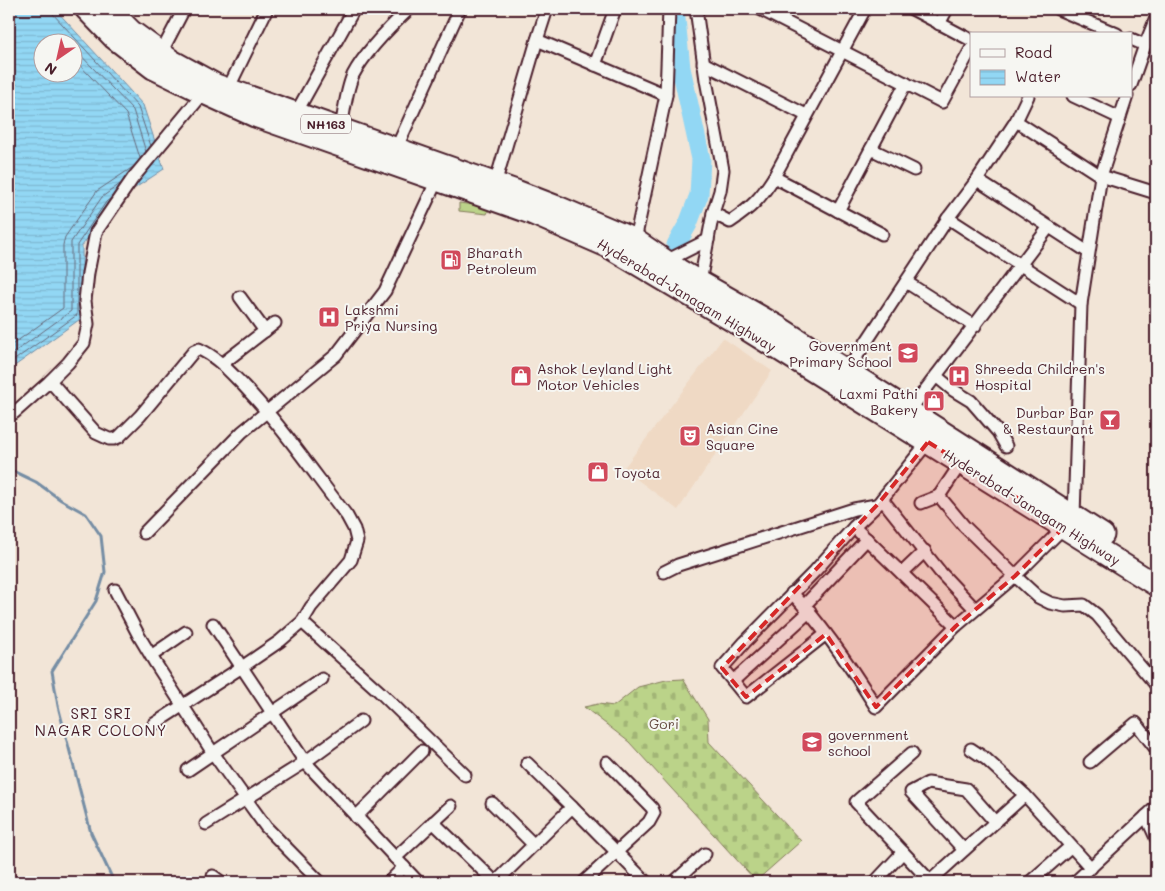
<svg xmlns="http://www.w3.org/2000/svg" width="1165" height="891" font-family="Mali,sans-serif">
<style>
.built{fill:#efd9c4}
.grass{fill:#bbd389;stroke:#82795a}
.cemetery{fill:url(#cemetery-stones);stroke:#82795a}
.water{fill:url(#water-rules);stroke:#758da4;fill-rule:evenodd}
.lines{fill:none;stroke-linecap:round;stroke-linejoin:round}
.shore{stroke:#67697b;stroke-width:1}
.stream{stroke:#758da4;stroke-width:3}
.river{stroke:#92d7f4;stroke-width:19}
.street-casing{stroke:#4a1f2b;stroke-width:15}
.highway-casing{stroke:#4a1f2b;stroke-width:25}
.street{stroke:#f6f6f2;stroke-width:11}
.highway{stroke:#f6f6f2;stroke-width:21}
.marked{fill:#d62828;fill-opacity:0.2;stroke:#d62828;stroke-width:4;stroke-dasharray:10 6;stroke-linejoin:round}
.labels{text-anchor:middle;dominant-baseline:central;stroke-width:4;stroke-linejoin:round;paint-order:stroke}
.shield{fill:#f6f6f2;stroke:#7e6067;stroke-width:1}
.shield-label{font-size:12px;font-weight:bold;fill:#4a1f2b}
.poi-label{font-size:14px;fill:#4a1f2b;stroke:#f6f6f2;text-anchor:start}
.street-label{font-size:14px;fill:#4a1f2b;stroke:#f6f6f2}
.park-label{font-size:14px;fill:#664c42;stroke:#f6f6f2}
.neighbourhood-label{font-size:15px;letter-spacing:1px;fill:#4a1f2b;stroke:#f6f6f2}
</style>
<defs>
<pattern id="cemetery-stones" width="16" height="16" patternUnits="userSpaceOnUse" patternTransform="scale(1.25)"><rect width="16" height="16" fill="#bbd389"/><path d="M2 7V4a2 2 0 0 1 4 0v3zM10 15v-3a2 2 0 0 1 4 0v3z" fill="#a2b576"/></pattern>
<pattern id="water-rules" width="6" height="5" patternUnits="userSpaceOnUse" patternTransform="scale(1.25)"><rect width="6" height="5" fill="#92d7f4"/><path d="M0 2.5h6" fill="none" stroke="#7fb8d1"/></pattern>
</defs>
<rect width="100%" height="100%" fill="#f2e5d7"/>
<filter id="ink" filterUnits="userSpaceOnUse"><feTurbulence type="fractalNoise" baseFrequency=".02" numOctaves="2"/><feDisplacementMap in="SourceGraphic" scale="10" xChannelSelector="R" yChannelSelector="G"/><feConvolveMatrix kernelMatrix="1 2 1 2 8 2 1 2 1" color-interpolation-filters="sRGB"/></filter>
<g filter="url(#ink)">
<path class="built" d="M723,338L772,371L678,510L623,469Z"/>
<path class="grass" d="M459,203L490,207L487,214L459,211Z"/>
<path class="cemetery" d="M683,679L708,719L709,742L801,841L756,881L629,742L584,707L598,704L614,706L638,687L666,680Z"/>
<path class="water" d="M9,9H55L143,105L164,169L111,204L82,246L83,317L9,370ZM42,42H72V72H42Z"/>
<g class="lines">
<g class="shore">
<path d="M51,9L53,14L138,107L151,146"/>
<path d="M72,46L133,110L146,152"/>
<path d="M72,57L126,114L140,158"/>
<path d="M9,347L63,308V245L65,237L97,191L133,167"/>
<path d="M9,356L71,311V242L102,197L120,184"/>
<path d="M9,364L77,315V245L106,202L111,198"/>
</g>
<path class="stream" d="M9,469L36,482L61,500L86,514L101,536L105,572L96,601L52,671L58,706L91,833L114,882"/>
<path class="river" d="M675,9L681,68L701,159L699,195L688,224L676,245"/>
<g class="street-casing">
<g id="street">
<path d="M696,9L706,80L723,170L720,191L713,213L700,282"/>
<path d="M760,9L942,102L971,49"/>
<path d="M912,9L971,40"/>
<path d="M1058,9L1117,34"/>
<path d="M939,24L947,9"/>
<path d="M1131,39L1145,45"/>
<path d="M537,40L666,95"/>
<path d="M161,53L184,9"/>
<path d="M703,63L806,115"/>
<path d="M595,65L615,9"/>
<path d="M1131,85L1145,45L1156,18"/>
<path d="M228,89L267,9"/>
<path d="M1073,96L1120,118"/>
<path d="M296,113L354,9"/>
<path d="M1016,121L1101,176L1156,193"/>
<path d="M341,129C344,112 346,91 353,75C364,54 391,26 409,9"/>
<path d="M396,149L460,9"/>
<path d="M871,149L914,170"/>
<path d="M774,177L882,234"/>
<path d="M977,180L1088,252"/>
<path d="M495,184L537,40L547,9"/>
<path d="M838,211L906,83"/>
<path d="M713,213L730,222C752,207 760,199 774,177L865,9"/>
<path d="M948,218L1081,304"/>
<path d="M635,240L666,95L669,9"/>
<path d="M666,261L708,240"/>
<path d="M906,282L975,326"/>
<path d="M240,297L265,331"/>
<path d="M222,364L275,323"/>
<path d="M847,371L948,218L977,180L1016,121L1028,96"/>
<path d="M936,376L953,390L971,401L998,432L1006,446"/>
<path d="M50,381L68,363L84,343L88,324L85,301L88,273L96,232L133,178L206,90"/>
<path d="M910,410L1049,227"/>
<path d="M9,415L14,413L50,381L96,433L109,439H114L119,437L140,416L194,351L199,349C217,357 229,371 243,385C282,426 313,472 347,516L354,529L357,541L351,560L311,607L302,622L280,641L242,667L154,724"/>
<path d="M939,496L961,463"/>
<path d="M882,499L941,573L975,609"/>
<path d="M921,503L939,496L964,526L1015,576L1064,527"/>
<path d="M1074,516L1081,304L1101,176L1127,96"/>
<path d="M854,527L956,626"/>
<path d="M144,533L242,432L336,355L385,291L437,180"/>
<path d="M664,572L678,565L854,509L876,505"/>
<path d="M902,573L925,551"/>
<path d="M115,590L139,636L154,661L213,753L245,798L266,827L320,882"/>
<path d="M792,593C824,627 851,667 876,707L956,626L1015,576L1038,597L1050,603L1065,606L1084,605L1097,615L1156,685"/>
<path d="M804,606L867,539"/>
<path d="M810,611L733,681L746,697L826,634"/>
<path d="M302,622L380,692L465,775"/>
<path d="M213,624L305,762L418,882"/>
<path d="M151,656L186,632"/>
<path d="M733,681L722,668L745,642L815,571L854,527L878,504L928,442"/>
<path d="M971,749L986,759L1025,795"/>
<path d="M912,753L856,802L931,882"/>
<path d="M1090,762L1136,723L1156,749"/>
<path d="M527,763L572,807"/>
<path d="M188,770L322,679"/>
<path d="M492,803L534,845"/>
<path d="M1146,816L1156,838"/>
<path d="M356,817L422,751"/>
<path d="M433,822L495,882"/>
<path d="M206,824L305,762L361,721"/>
<path d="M964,850L911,792L928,783L966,789L995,822"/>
<path d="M395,858L451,806"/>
<path d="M213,876L221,882"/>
<path d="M389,882L404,867"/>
<path d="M496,882L572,807L646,882"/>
<path d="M584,882L649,822L654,813L652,808L607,762"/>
<path d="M674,882L705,854"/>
<path d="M875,882L903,852"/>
<path d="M929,882L1025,795L1091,868"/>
<path d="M1030,882L1070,847"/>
<path d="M1075,882L1156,807"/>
</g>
</g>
<g class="highway-casing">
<g id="highway">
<path d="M86,9L114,38L153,68L204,93L255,116L531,213L607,246L738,324L1156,585"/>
<path d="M109,9L131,31L172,61L216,85L516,191L560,208L635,240L679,270L777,326L1103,535"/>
</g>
</g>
<use href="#street" class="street"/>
<use href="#highway" class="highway"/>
</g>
</g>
<path class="marked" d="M928,442L1064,527L1015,576L956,626L876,707L826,634L746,697L722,668L878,504Z"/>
<defs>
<g id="fuel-square" transform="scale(1.125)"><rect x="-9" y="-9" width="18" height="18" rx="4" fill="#d1495b" stroke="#f6f6f2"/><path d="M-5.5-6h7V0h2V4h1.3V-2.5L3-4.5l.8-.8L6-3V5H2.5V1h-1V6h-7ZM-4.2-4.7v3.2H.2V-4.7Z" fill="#fff"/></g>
<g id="hospital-square" transform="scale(1.125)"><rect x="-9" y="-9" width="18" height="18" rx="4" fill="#d1495b" stroke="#f6f6f2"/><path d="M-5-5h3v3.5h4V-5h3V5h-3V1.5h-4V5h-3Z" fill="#fff"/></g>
<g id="school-square" transform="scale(1.125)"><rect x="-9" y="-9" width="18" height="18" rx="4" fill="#d1495b" stroke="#f6f6f2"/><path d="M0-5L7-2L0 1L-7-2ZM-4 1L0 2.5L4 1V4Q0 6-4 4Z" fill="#fff"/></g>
<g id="shop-square" transform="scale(1.125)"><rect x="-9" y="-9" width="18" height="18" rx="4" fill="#d1495b" stroke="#f6f6f2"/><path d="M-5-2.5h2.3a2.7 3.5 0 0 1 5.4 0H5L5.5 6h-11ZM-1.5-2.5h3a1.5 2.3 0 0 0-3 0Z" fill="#fff"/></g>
<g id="bar-square" transform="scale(1.125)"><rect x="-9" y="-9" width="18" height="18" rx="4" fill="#d1495b" stroke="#f6f6f2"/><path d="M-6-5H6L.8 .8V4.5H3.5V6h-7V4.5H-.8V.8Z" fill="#fff"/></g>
<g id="theatre-square" transform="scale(1.125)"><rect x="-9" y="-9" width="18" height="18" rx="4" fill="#d1495b" stroke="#f6f6f2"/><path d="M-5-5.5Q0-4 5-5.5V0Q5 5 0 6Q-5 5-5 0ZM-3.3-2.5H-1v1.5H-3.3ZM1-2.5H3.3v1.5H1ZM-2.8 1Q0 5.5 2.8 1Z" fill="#fff"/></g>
</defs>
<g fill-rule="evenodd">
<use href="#fuel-square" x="451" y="260"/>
<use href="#hospital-square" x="329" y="317"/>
<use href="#school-square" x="908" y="353"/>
<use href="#shop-square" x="521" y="376"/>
<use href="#hospital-square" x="959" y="376"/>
<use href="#shop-square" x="934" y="401"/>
<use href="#bar-square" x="1110" y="420"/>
<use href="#theatre-square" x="690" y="436"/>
<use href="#shop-square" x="598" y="472"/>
<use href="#school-square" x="812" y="742"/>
</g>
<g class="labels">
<rect class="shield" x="301" y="114.5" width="50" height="19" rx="4"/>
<g class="shield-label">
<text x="326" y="124">NH163</text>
</g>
<g class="poi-label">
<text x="467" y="252">Bharath<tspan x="467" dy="16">Petroleum</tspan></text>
<text x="345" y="309">Lakshmi<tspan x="345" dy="16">Priya Nursing</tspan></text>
<text x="892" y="345" text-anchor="end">Government<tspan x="892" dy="16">Primary School</tspan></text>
<text x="537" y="368">Ashok Leyland Light<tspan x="537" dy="16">Motor Vehicles</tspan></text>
<text x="975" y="368">Shreeda Children's<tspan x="975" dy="16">Hospital</tspan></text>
<text x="918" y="393" text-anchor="end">Laxmi Pathi<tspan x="918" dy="16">Bakery</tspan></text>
<text x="1094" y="412" text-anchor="end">Durbar Bar<tspan x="1094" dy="16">&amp; Restaurant</tspan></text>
<text x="706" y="428">Asian Cine<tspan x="706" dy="16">Square</tspan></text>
<text x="614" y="472">Toyota</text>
<text x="828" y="734">government<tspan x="828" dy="16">school</tspan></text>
</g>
<g class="street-label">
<text transform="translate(687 295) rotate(31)">Hyderabad-Janagam Highway</text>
<text transform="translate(1032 507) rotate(32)">Hyderabad-Janagam Highway</text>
</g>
<g class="park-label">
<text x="664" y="723">Gori</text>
</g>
<g class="neighbourhood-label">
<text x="101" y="713">SRI SRI<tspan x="101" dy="17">NAGAR COLONY</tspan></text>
</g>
</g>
<rect width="1165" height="891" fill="none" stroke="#f6f6f2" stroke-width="30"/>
<rect x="15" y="15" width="1135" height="861" fill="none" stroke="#4a1f2b" stroke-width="2" filter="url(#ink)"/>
<rect x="970" y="32" width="162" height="65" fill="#f6f6f2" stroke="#b1a0a2"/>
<rect x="980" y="49" width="25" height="8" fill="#f6f6f2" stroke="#b1a0a2"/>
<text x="1015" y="58" font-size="15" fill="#4a1f2b">Road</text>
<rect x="980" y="70" width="25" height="15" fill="url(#water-rules)" stroke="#b1a0a2"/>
<text x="1015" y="82" font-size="15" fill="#4a1f2b">Water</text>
<g transform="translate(58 58) rotate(214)"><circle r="24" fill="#f6f6f2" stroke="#b1a0a2"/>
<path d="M0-4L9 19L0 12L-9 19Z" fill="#d1495b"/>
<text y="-8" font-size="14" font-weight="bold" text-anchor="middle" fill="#4a1f2b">N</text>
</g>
</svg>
